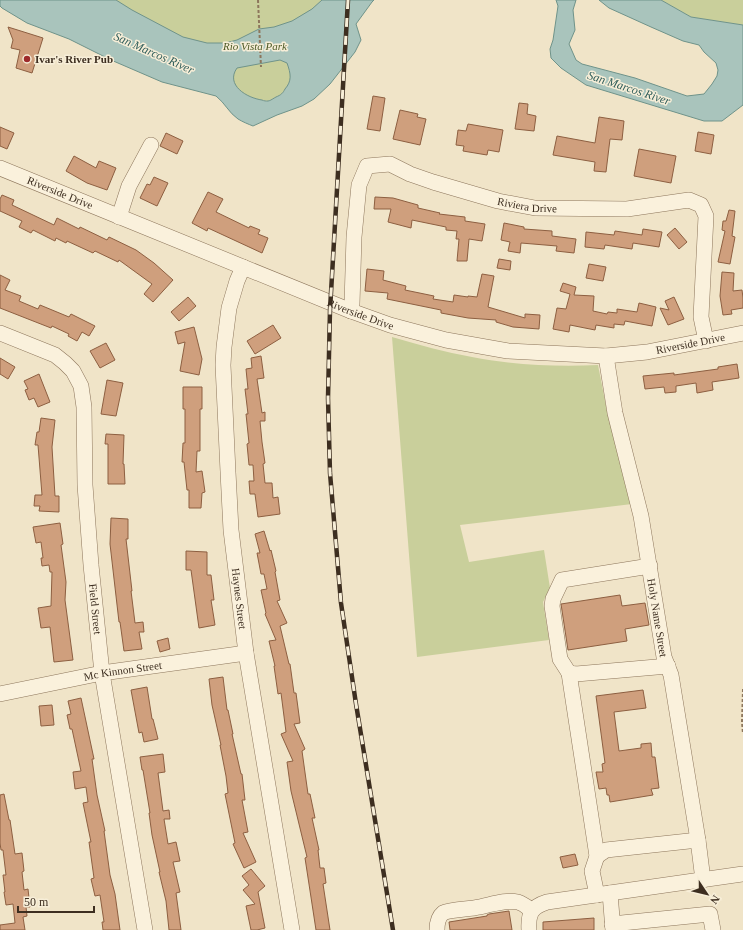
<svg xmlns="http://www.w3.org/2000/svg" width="743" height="930" font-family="'Times New Roman',serif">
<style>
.green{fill:#c9cf9b}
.water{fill:#a9c4bc;stroke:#6f938a;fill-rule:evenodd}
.building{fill:#cf9f7d;stroke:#8d5f41}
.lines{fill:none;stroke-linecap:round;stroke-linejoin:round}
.minor-casing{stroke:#8d765c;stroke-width:16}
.path{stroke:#8d765c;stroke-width:2;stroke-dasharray:3 2;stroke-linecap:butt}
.minor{stroke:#faf1dc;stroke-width:15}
.rail-casing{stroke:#3d2e20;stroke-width:4.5}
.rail{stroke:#f7eed8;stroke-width:3;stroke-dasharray:9;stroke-linecap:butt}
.poi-dot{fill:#9e2a2b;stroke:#f7eed8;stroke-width:1.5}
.labels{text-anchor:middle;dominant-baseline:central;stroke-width:3;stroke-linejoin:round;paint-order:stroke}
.park-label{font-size:11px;font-style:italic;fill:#4d5a26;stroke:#f7eed8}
.poi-label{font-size:11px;font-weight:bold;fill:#3d2e20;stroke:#f7eed8;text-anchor:start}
.street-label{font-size:11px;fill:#3d2e20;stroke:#f7eed8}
.water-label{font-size:12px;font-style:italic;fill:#2f5d5a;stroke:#f7eed8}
</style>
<rect width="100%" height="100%" fill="#f0e4c8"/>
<g class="green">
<path d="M90,0H324L289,84L281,95L268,101L255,99L242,93Z"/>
<path d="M661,0H743V25L691,17Z"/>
<path d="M392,337C419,345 445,352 472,357C512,365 557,367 598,365L608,416L632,504L460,525L469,562L544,550L550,588L543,602L549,640L417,657Z"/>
</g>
<g class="water">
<path d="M0,0H116L132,10L183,37L207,43H225L237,40L259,29L274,27L292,21L312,9L322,0H374L372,2L356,24L361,40L355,52L330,84L314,99L302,106L277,115L253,126C248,124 243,122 238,119C229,113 225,103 216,96L162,82L111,60L69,39L27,23L2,8L0,6ZM280,60L287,63C291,74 292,81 285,89C283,93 281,95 276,97C274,98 270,101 268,101C266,101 264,101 262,100C247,98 225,85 237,68Z"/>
<path d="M556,0H576L573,10L575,30L569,44L576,60L582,64L635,78L687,96L704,94L712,84L717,76L718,70L716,63L704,52L699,45L683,41L651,27L609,8L599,0H661L691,17L743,25V105L722,121H704L586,85L561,68L551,58L550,49L553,40L558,6Z"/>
</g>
<g class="building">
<path d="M8,27L43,38L32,73L16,68L20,50L11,48L13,40Z"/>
<path d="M373,96L385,98L380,131L367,129Z"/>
<path d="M519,103L528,104L527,114L536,116L534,131L515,129Z"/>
<path d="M400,110L418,114L417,117L426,119L420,145L393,139Z"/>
<path d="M599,117L624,121L622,140L610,139L606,172L594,171L595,162L553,155L557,136L595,143Z"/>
<path d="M468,124L503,130L499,152L488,150L487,155L463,151L464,146L456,145L458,130L466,131Z"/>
<path d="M0,127L14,133L7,149L0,146Z"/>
<path d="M698,132L714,135L711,154L695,151Z"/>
<path d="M166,133L183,141L177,154L160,146Z"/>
<path d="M639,149L676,156L671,183L634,176Z"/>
<path d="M74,156L96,168L99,161L116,168L107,190L87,183L66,171Z"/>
<path d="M154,177L168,183L157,206L140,198L147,184L150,185Z"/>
<path d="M208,192L223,199L216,212L249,228L250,226L260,230L258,234L268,238L262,253L208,228L207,231L192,223Z"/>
<path d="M2,195L14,200L12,205L54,225L57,218L79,229L80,227L107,240L109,237L136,250L154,263L173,280L153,302L144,294L152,284L119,260L118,262L95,251L93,253L67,241L66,243L56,238L55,241L33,230L31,233L19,227L22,221L0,211V199Z"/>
<path d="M375,197L393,198L418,205V208L440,213L439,214L465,217V221L485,224L482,241L469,239L467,261H457L459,239H456L457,231L446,230V227L412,220L411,228L388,222L391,209H374Z"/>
<path d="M729,210L735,211L732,236L735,237L730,264L718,262L725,231L722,230L723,221H726Z"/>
<path d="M504,223L524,227V229L552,231V236L576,239L574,253L556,251L557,246L521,243L520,253L508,251L510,242L501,240Z"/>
<path d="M675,228L687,242L679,249L667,235Z"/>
<path d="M643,229L662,232L659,247L633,243L632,249L605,245L604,249L585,247L586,232L614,235L615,231L642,235Z"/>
<path d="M499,259L511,261L510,270L497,268Z"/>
<path d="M589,264L606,267L603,281L586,278Z"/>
<path d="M367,269L384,271L383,280L406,286L405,290L434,296L433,299L453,302L454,295L468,297V296L477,297L482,274L494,276L488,307L525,318V314L540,315L539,329L513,327L496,322V320L468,318L441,313V310L387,299L388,293L365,291Z"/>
<path d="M722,272L734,273L733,291L742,290L743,298V308L731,310L732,314L723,315L720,296Z"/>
<path d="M0,275L10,280L5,290L21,296L19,301L38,309L40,305L69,317L71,314L95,326L89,336L82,332L77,341L68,336L69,334L52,326L51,328L0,308Z"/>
<path d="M563,283L576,287L574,295L594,296L593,311L607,314L608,312L617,313V309L637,312L639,303L656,307L652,326L625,321L624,325L614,324V328L596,325L595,330L570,325L569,332L553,329L557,308L566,309L570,294L560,291Z"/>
<path d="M188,297L196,306L179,321L171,312Z"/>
<path d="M674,297L684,319L668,325L660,308L669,310L665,301Z"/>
<path d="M273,325L281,338L255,354L247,341Z"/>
<path d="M194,327L202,359L199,375L180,371L185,342L178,344L175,332Z"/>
<path d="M106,343L115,360L100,368L90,351Z"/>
<path d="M261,356L264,378L257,379L262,413L265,412V421H260L262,442L265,463L263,464L265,483H272L273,498L278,497L280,514L258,517L255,494H250L249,481H254L253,465H249L247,444L249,443L246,414H248L245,389H248L246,369L252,368L251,358Z"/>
<path d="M0,358L15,367L8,379L0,374Z"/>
<path d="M737,364L739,378L712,382L713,390L697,393L696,383L676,386V392L665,393L664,387L645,389L643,376L674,373V375L718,369V367Z"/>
<path d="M39,374L50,402L38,407L34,398L29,400L25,390L28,389L24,381Z"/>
<path d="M107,380L123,383L116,416L101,414Z"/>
<path d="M183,387H202V409H200V451H197L196,472L202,471L205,492L202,493L201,508H189V490H187L184,462H182L183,443H185V409H183Z"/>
<path d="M41,418L55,420L52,447L55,496H59V512L39,511L40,506H34L35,495H42L38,445H35L37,432H39Z"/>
<path d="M106,434L124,435L123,464H124L125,484H108V444H105Z"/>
<path d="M111,518L128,519V539H126L132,591H131L135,623L143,622L144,632H139L142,649L124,651L120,622H119L110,544Z"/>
<path d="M60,523L63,544L61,545L66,582L65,600L73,660L54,662L50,627L41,628L38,608L51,606L52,572H50L49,565L42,566L41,558H43L41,542L36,543L33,527Z"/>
<path d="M264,531L270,551L271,550L276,571L275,572L280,600L277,601L287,623L280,626L289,664H290L294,693H296L300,723L294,724L305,749L302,751L308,794H310L315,818H312L319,850H318L320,868H324L326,883L323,884L330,930H316L305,858L307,857L291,791L287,762L293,761L281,734L286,732L281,693L278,694L274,666H275L269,641L276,640L265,614L266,613L261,590L267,589L264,574H261L257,553H260L255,534Z"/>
<path d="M186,551L207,552V575H211L214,600H211L215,625L199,628L191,570H186Z"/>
<path d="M620,595L622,606L645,603L649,625L625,629L627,641L568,650L561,604Z"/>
<path d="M168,638L170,649L160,652L157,641Z"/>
<path d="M223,677L227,710H228L233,734H232L241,774H242L245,800H242L248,832L243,833L256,862L244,868L233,844L235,843L225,794L228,793L226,776L220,745H221L212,705L209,679Z"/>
<path d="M147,687L152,719H153L158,739L144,742L142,732L139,733L131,690Z"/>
<path d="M643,690L646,708L614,712L619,751L641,748V744L651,743L652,757H655L659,788L651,789L653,795L610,802L609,795H607L606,788L599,789L596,772H603L602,764L605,763L596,696Z"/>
<path d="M81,698L94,759H92L97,795L105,831H104L110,875L115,894L120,930H103L102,922H104L100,895L95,896L91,879L94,878L89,842H91L83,803L88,802L86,787L75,789L73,772L81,771L72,729H70L67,715L71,714L68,701Z"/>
<path d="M52,705L54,725L41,726L39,706Z"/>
<path d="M163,754L165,772L158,773L163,811L169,810L170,819H164L168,844L176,842L180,861L173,862L180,892L176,893L181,930H169L166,901L159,872H160L152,835L149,813H150L143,770H142L140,757Z"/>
<path d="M4,794L9,820H10L15,854L22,853L24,871L22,872L24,890L28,889L30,907H26L27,916L23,917L25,930H0V925L15,923L13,904L6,905L4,892H5L3,875H6L3,850H1L0,843V795Z"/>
<path d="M575,854L578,865L563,868L560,857Z"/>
<path d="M251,869L265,886L258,892L265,928L257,930H251L246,906L255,904L243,890L249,885L242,876Z"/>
<path d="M509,911L512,930H450L449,922L487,916V915L489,914Z"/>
<path d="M594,918V930H543V922Z"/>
</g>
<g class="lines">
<g class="minor-casing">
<g id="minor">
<path id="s1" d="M0,168L351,311L390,325L446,340L508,351L606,356L647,352L743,333"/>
<path d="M119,217L129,186L151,145"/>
<path id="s2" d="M243,267L237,281L229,308L224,347L223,365L228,472L231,530L246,653L292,930"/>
<path id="s3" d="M351,311L352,304L354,237L359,185L367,166L390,164L410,174L433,182L498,201L535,208L627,209L689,200L701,205L706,216L701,317L706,341"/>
<path id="s4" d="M0,333L55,355L65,363L73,371L81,386L84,407L85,485L91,565L102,673L145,930"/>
<path id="s5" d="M606,356L615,413L641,516L664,657L671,675L698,840L703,880"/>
<path d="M650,566L562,580L553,599L552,606L560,659L569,673L576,674L668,666"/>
<path d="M569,673L597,856L592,871L597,895"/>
<path id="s6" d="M0,694L102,673L246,653"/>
<path d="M597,856L606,850L698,840"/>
<path d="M610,893L613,930"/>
<path d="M612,924L710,914L713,930"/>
<path d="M437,930C437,924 438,917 443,913C449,910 467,909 474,908C489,906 503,899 518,902C524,904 527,907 531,910"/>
<path d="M529,930C528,914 531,907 547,902L743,874"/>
</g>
</g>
<g class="path">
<path d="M258,0L261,67"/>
<path d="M743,689L742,722L743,734"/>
</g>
<use href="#minor" class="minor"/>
<g class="rail-casing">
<path id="rail" d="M348,0L330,310L328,398L330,473L341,603L356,704L393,930"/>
</g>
<use href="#rail" class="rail"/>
</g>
<circle class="poi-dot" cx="27" cy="59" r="4"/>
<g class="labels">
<g class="park-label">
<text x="255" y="46">Rio Vista Park</text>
</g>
<g class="poi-label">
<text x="35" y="59">Ivar's River Pub</text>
</g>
<g class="street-label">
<text stroke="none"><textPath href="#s1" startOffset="65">Riverside Drive</textPath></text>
<text stroke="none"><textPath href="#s3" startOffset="314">Riviera Drive</textPath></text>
<text stroke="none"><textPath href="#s1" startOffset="389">Riverside Drive</textPath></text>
<text stroke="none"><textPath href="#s1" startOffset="725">Riverside Drive</textPath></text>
<text stroke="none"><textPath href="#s2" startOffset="335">Haynes Street</textPath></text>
<text stroke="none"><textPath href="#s4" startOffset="324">Field Street</textPath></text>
<text stroke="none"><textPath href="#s5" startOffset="267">Holy Name Street</textPath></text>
<text stroke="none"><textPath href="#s6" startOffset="125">Mc Kinnon Street</textPath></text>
</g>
<g class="water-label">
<text transform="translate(154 53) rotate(24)">San Marcos River</text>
<text transform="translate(629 88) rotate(18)">San Marcos River</text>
</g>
</g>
<g transform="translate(707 894) rotate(125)" stroke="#f7eed8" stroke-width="3" paint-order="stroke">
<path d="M0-3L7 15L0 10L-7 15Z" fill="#3d2e20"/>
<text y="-6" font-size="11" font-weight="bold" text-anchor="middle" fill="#3d2e20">N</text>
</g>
<path d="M18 906v6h76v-6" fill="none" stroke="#3d2e20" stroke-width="2"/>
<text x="24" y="906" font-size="12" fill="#3d2e20" stroke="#f7eed8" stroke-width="3" paint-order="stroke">50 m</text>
</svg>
